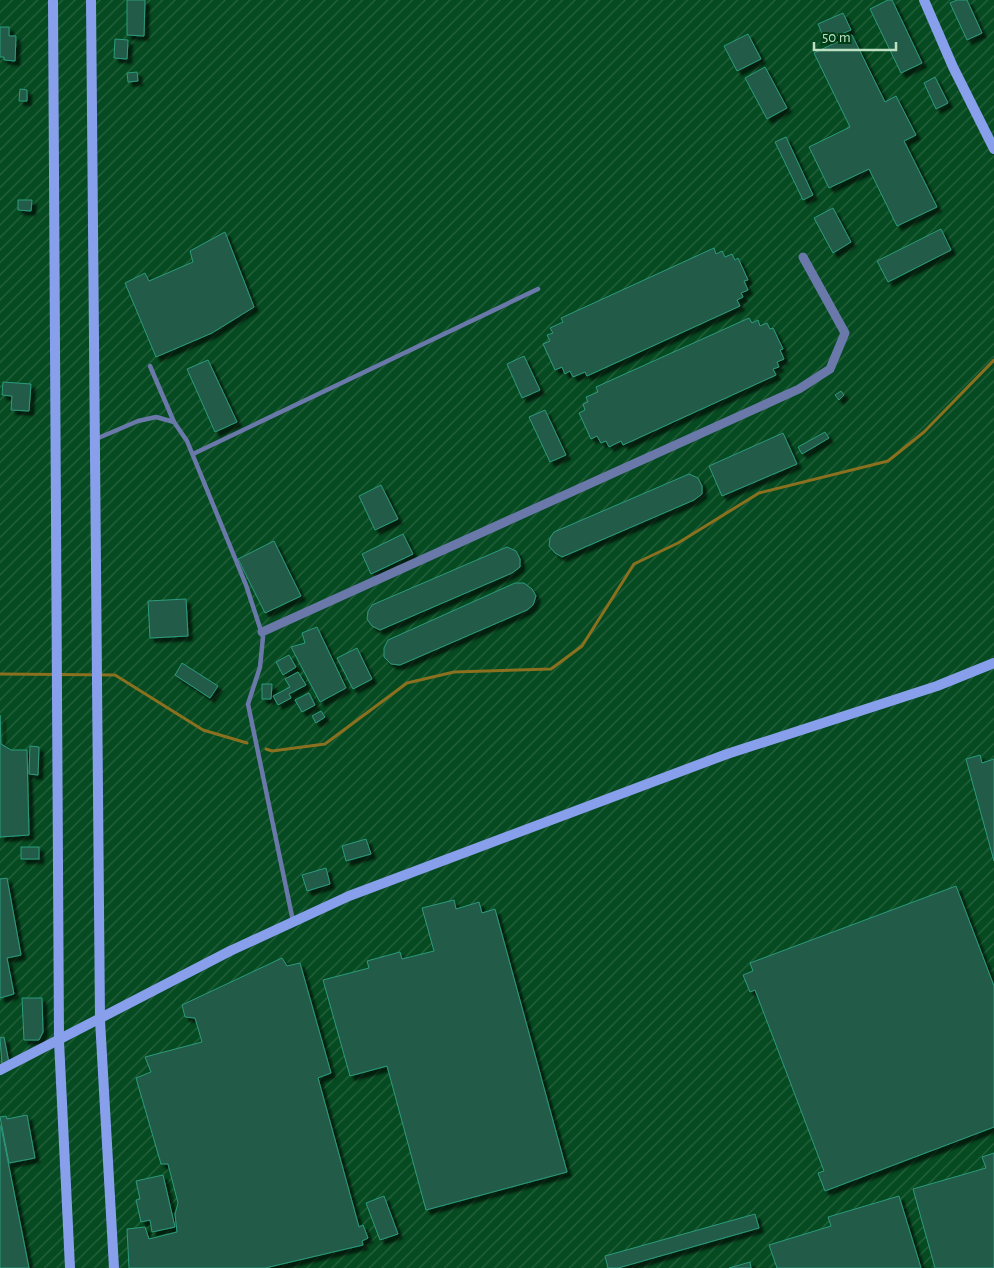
<svg xmlns="http://www.w3.org/2000/svg" width="994" height="1268" font-family="'Alegreya Sans',sans-serif">
<style>
.industrial{fill:url(#industrial-furrows)}
.lines{fill:none;stroke-linecap:round;stroke-linejoin:round}
.stream{stroke:#8a701f;stroke-width:3}
.building{fill:#235b4a;stroke:#2c9b7d;filter:url(#shadow)}
.lane{stroke:#6a79a9;stroke-width:4.5}
.street{stroke:#6a79a9;stroke-width:9}
.secondary{stroke:#88a0ec;stroke-width:10}
</style>
<defs>
<pattern id="industrial-furrows" width="10" height="10" patternUnits="userSpaceOnUse" patternTransform="scale(1.25)"><rect width="10" height="10" fill="#054a20"/><path d="M-1 1l2-2M0 10L10 0M9 11l2-2" fill="none" stroke="#28643f"/></pattern>
<filter id="shadow"><feDropShadow dx="4.5" dy="4.5" stdDeviation="1" flood-color="#0009"/></filter>
</defs>
<rect width="100%" height="100%" fill="#003e18"/>
<rect class="industrial" x="0" y="0" width="994" height="1268"/>
<g class="lines">
<g class="stream">
<path d="M0,674L115,675L203,730L247,743"/>
<path d="M266,749L272,751L325,744L407,683L454,672L551,669L582,646L634,564L678,543L759,493L888,461L924,432L994,360"/>
</g>
</g>
<g class="building">
<path d="M127,0H145L144,36L127,35Z"/>
<path d="M888,0H892L922,63L901,73L870,9Z"/>
<path d="M957,0H967L982,33L967,40L950,3Z"/>
<path d="M843,13L851,30L825,41L818,24Z"/>
<path d="M0,27H9V36H16L15,61L4,60V57H0Z"/>
<path d="M748,34L761,59L737,71L724,46Z"/>
<path d="M852,35L885,102L896,96L916,135L904,141L937,207L897,226L869,169L829,188L809,147L850,127L814,53Z"/>
<path d="M115,39L128,40L127,59L114,58Z"/>
<path d="M765,67L787,108L767,119L745,78Z"/>
<path d="M137,72L138,81L128,82L127,73Z"/>
<path d="M935,77L948,103L936,109L924,83Z"/>
<path d="M20,89L27,90V101H19Z"/>
<path d="M786,137L813,195L803,200L775,142Z"/>
<path d="M18,200H32L31,211L18,210Z"/>
<path d="M833,208L851,242L833,253L814,218Z"/>
<path d="M941,229L951,250L888,282L877,261Z"/>
<path d="M225,232L254,307L212,333L156,357L125,283L145,273L149,281L193,262L190,251Z"/>
<path d="M714,248L716,254L722,251L725,257L732,254L735,260L738,258L748,280L744,281L748,290L741,293L743,297L737,300L740,306L587,376L585,372L573,377L570,371L565,374L562,367L555,370L543,344L550,341L547,335L553,333L550,328L563,322L561,318Z"/>
<path d="M749,318L752,323L758,320L760,326L767,323L770,329L773,328L783,349L780,350L784,359L777,362L779,367L773,369L776,375L623,445L621,441L609,447L606,441L601,443L597,436L591,439L579,413L585,410L583,404L588,402L586,397L598,392L596,387Z"/>
<path d="M524,356L540,390L522,398L507,364Z"/>
<path d="M208,360L237,422L215,432L187,369Z"/>
<path d="M3,382L31,384L29,411L11,410L12,396L2,395Z"/>
<path d="M841,391L844,395L839,400L835,395Z"/>
<path d="M545,410L566,455L550,462L529,417Z"/>
<path d="M825,432L829,438L802,454L798,447Z"/>
<path d="M783,433L797,464L722,496L709,466Z"/>
<path d="M689,474L698,478L702,486V494L694,500L562,557L555,553L549,546L550,538L554,532Z"/>
<path d="M381,485L398,519L375,530L359,496Z"/>
<path d="M403,534L413,554L371,574L362,554Z"/>
<path d="M274,541L301,596L265,613L238,559Z"/>
<path d="M507,547L516,551L520,559V567L512,573L380,630L372,626L367,619L368,611L372,605Z"/>
<path d="M515,583H524L532,589L536,596L533,605L527,610L400,665L391,664L384,657V648L388,640Z"/>
<path d="M186,599L188,636L150,638L148,601Z"/>
<path d="M317,627L346,688L320,702L291,647L305,643L302,633Z"/>
<path d="M357,648L372,679L353,689L337,658Z"/>
<path d="M289,655L296,667L283,675L276,662Z"/>
<path d="M182,663L218,686L210,698L175,675Z"/>
<path d="M298,672L306,685L289,694L291,698L278,705L273,696L290,687L285,679Z"/>
<path d="M262,684H272L271,699H262Z"/>
<path d="M309,693L315,705L302,712L295,700Z"/>
<path d="M321,711L325,717L316,723L312,716Z"/>
<path d="M0,715L1,744L11,750H27L29,835L0,837Z"/>
<path d="M30,746L39,747L38,775L29,774Z"/>
<path d="M980,755L982,763L994,759V861L966,759Z"/>
<path d="M366,839L371,854L346,861L342,846Z"/>
<rect x="21" y="847" width="18" height="12"/>
<path d="M326,868L330,884L307,891L302,875Z"/>
<path d="M7,878L21,955L7,958L14,994L0,998V879Z"/>
<path d="M956,886L994,986V1127L825,1191L818,1173L824,1171L755,990L750,992L743,975L753,971L750,963Z"/>
<path d="M454,900L456,909L479,902L482,913L495,909L567,1172L426,1210L387,1066L350,1076L323,980L369,968L367,961L400,952L402,959L434,951L422,908Z"/>
<path d="M282,958L287,966L300,963L331,1073L318,1078L359,1227L363,1225L368,1238L362,1241L363,1245L265,1268H129L127,1229L145,1227L149,1239L177,1232L175,1214L178,1203L168,1164H161L136,1078L151,1072L145,1057L202,1042L195,1018L185,1017L182,1005Z"/>
<path d="M22,998H42L43,1032L39,1040H24Z"/>
<path d="M4,1037L9,1063L2,1064L0,1038Z"/>
<path d="M27,1115L35,1158L9,1163L0,1117L6,1116L7,1119Z"/>
<path d="M0,1126H1L29,1268H0Z"/>
<path d="M994,1153V1268H935L913,1189L986,1168L982,1157Z"/>
<path d="M163,1175L175,1227L152,1232L150,1220L141,1222L136,1200L140,1199L136,1181Z"/>
<path d="M384,1196L398,1234L380,1240L366,1203Z"/>
<path d="M899,1196L921,1268H777L769,1245L831,1226L828,1217Z"/>
<path d="M755,1214L759,1228L618,1268H608L605,1256Z"/>
<path d="M750,1262L751,1268H729Z"/>
</g>
<g class="lines">
<g class="lane">
<path d="M150,366L174,422"/>
<path d="M96,439L138,421L156,417L174,422L187,441L246,585L263,637L260,667L248,704L293,921"/>
<path d="M193,454L538,289"/>
</g>
<path class="street" d="M262,632L799,389L830,369L845,333L803,257"/>
<g class="secondary">
<path d="M53,0L59,1041L70,1268"/>
<path d="M91,0L100,1020L114,1268"/>
<path d="M924,0L953,67L994,149"/>
<path d="M0,1070L230,951L349,896L727,754L937,686L994,663"/>
</g>
</g>
<path d="M814 42v8h82v-8" fill="none" stroke="#bde0c3" stroke-width="2.5"/>
<text x="822" y="42" font-size="15" fill="#bde0c3" stroke="#003e18" stroke-width="4" paint-order="stroke">50 m</text>
</svg>
